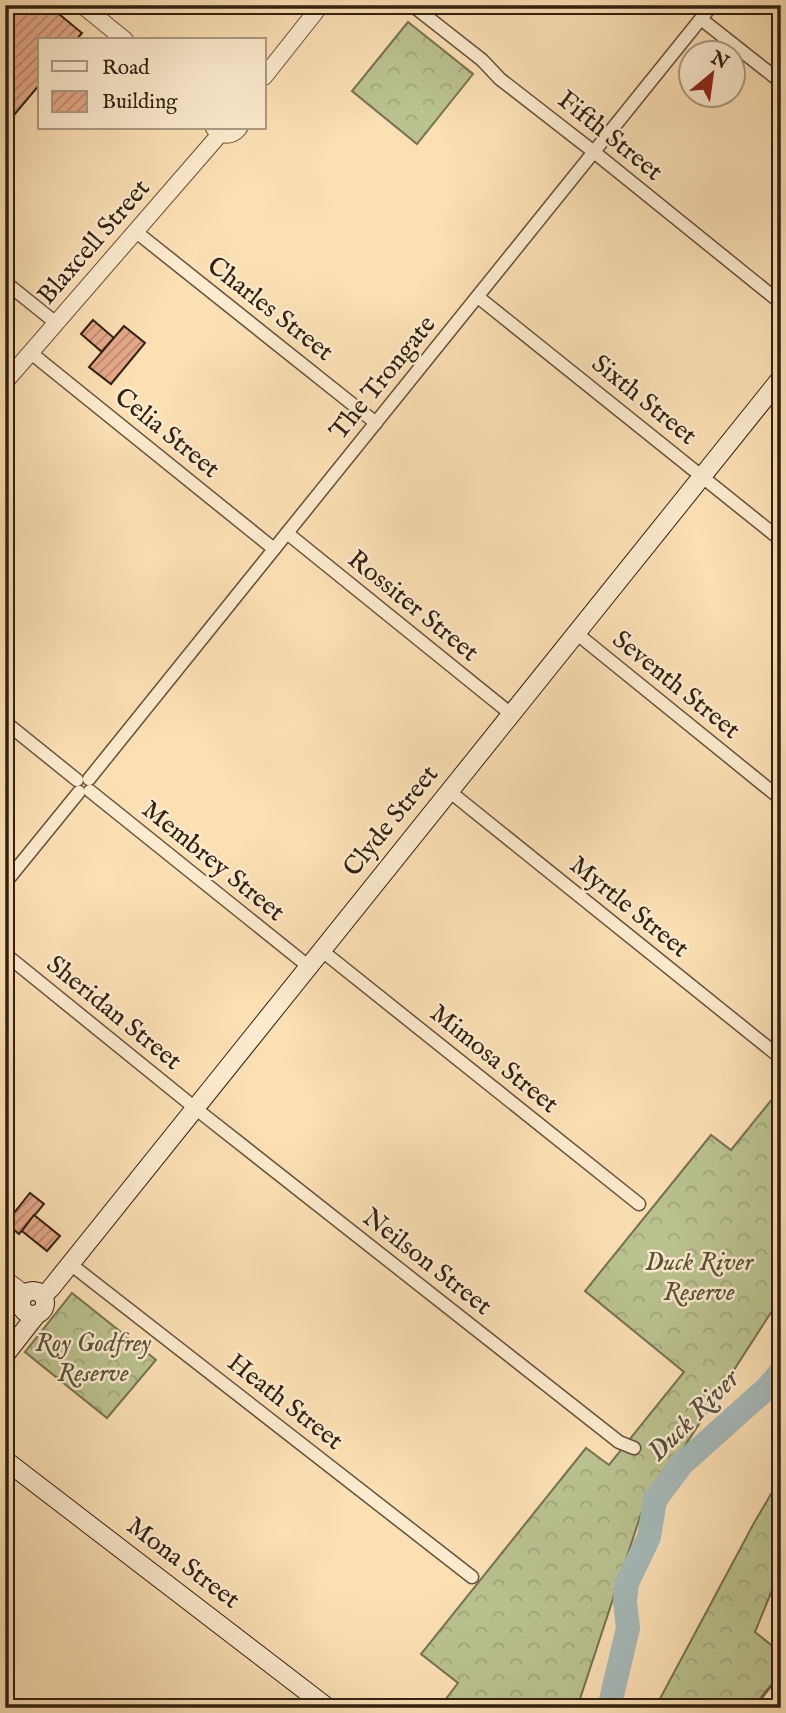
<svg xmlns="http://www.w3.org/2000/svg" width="786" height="1713" font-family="'IM FELL English',serif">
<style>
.forest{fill:url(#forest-crowns);stroke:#767250;stroke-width:2}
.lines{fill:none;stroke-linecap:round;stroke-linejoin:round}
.river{stroke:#a5bab9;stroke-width:24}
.building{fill:url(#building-hatch);stroke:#312111;stroke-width:2}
.minor-casing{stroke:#64513a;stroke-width:15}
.tertiary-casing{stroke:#64513a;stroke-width:18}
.secondary-casing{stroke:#312111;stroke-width:20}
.minor{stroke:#fcebce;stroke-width:12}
.tertiary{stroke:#fcebce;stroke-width:16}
.secondary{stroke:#fcebce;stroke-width:18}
.labels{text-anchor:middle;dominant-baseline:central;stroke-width:5;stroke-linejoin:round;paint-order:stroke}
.street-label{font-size:26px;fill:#312111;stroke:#fcebce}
.park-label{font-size:26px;font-style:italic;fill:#5a5237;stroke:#fcebce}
.water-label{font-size:28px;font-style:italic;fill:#544f43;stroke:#fcebce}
</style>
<defs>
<pattern id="forest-crowns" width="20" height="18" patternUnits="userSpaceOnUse" patternTransform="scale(1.75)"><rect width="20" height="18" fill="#bac390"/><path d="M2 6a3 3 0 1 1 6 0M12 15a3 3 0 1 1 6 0" fill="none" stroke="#a0a77b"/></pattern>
<pattern id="building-hatch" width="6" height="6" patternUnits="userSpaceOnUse" patternTransform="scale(1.75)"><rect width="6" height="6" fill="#e5a989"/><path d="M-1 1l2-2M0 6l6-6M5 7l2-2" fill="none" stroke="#ba896f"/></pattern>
</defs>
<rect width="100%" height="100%" fill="#fbe0b4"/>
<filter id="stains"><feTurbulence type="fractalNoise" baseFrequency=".00286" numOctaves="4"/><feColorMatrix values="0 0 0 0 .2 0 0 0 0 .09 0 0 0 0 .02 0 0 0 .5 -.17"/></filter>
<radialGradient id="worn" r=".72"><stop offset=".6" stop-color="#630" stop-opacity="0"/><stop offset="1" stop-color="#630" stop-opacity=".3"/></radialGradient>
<g class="forest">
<path d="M408,22L473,74L417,144L352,91Z"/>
<path d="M781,1088V1297L641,1514L577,1708H439L458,1683L421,1654L586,1448L609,1465L684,1372L585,1291L711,1135L731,1150Z"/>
<path d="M72,1293L156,1360L107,1418L25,1352Z"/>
<path d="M781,1477V1568L755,1632L781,1653V1673L752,1708H655L754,1523Z"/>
</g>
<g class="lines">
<path class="river" d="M609,1708L628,1628L625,1601L627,1583L649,1537L655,1500L682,1464L766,1389L781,1372"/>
</g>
<g class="building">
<path d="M5,5H48L82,33L76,40H40V84L5,126Z"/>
<path d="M93,320L114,338L102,352L81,334Z"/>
<path d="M124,326L145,343L111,384L89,367Z"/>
<path d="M30,1193L44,1204L19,1234L6,1223Z"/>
<path d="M34,1215L60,1236L47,1251L22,1231Z"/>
</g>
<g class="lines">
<g class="minor-casing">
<g id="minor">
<path d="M412,5L482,60L500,79L594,152L781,303"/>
<path d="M701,19L781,82"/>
<path d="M135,231L376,423"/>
<path d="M5,282L56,323"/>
<path d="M478,297L781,540"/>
<path d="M31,353L274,549"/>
<path d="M287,533L511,714"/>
<path d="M576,633L781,799"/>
<path d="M5,722L77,780"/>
<path d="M89,779L712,5"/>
<path d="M90,791L308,966"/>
<path d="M449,791L781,1058"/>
<path d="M5,883L79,792"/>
<path d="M321,950L639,1204"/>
<path d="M5,954L205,1116L619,1442L634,1448"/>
<path d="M69,1263L472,1577"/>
<path d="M763,1708L781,1685"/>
</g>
</g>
<g class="tertiary-casing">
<g id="tertiary">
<path d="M82,5L125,40"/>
<path d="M264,77L321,5"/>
<path d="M214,128C221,137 232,137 239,128"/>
<path d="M5,382L220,134"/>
<path d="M5,1279L25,1294"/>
</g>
</g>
<g class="secondary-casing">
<g id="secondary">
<circle cx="33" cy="1303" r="12"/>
<path d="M43,1296L51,1288L781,378"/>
<path d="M5,1355L37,1314"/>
<path d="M5,1460L328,1708"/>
</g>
</g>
<use href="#minor" class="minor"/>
<use href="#tertiary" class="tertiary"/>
<use href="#secondary" class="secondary"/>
</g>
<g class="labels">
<g class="street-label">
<text transform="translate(610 136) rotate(39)">Fifth Street</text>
<text transform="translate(94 242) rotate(-49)">Blaxcell Street</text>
<text transform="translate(270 309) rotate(38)">Charles Street</text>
<text transform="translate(383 378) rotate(-51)">The Trongate</text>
<text transform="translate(644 400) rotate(39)">Sixth Street</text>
<text transform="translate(167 433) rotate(39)">Celia Street</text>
<text transform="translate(413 606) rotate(39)">Rossiter Street</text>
<text transform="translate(676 685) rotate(39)">Seventh Street</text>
<text transform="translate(391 821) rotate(-51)">Clyde Street</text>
<text transform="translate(213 861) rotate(39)">Membrey Street</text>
<text transform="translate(629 907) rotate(39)">Myrtle Street</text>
<text transform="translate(114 1013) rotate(39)">Sheridan Street</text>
<text transform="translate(494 1059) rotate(39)">Mimosa Street</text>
<text transform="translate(427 1262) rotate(38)">Neilson Street</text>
<text transform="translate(285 1402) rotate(38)">Heath Street</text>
<text transform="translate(183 1563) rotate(37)">Mona Street</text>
</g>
<g class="park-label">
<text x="699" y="1262">Duck River<tspan x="699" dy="30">Reserve</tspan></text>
<text x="93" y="1343">Roy Godfrey<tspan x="93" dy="30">Reserve</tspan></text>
</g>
<g class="water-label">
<text transform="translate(694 1416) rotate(-45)">Duck River</text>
</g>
</g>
<rect width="786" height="1713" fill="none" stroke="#fbe0b4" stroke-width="28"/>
<rect x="7" y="7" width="772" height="1699" fill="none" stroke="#312111" stroke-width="3.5"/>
<rect x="14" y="14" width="758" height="1685" fill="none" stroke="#312111" stroke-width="2"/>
<rect x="38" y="38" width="228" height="91" fill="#fcebce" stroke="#ab9a82" stroke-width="2"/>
<rect x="52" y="61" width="35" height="10" fill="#fcebce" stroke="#ab9a82" stroke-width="2"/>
<text x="102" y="74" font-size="21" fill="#312111">Road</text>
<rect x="52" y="91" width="35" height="21" fill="url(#building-hatch)" stroke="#ab9a82" stroke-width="2"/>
<text x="102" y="108" font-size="21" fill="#312111">Building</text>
<g transform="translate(712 74) rotate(29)"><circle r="33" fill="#fcebce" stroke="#ab9a82" stroke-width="2"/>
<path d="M0-5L12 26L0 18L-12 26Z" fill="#8f2418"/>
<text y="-10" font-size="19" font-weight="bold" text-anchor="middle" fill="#312111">N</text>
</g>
<rect width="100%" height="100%" filter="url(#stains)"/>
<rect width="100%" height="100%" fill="url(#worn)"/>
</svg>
